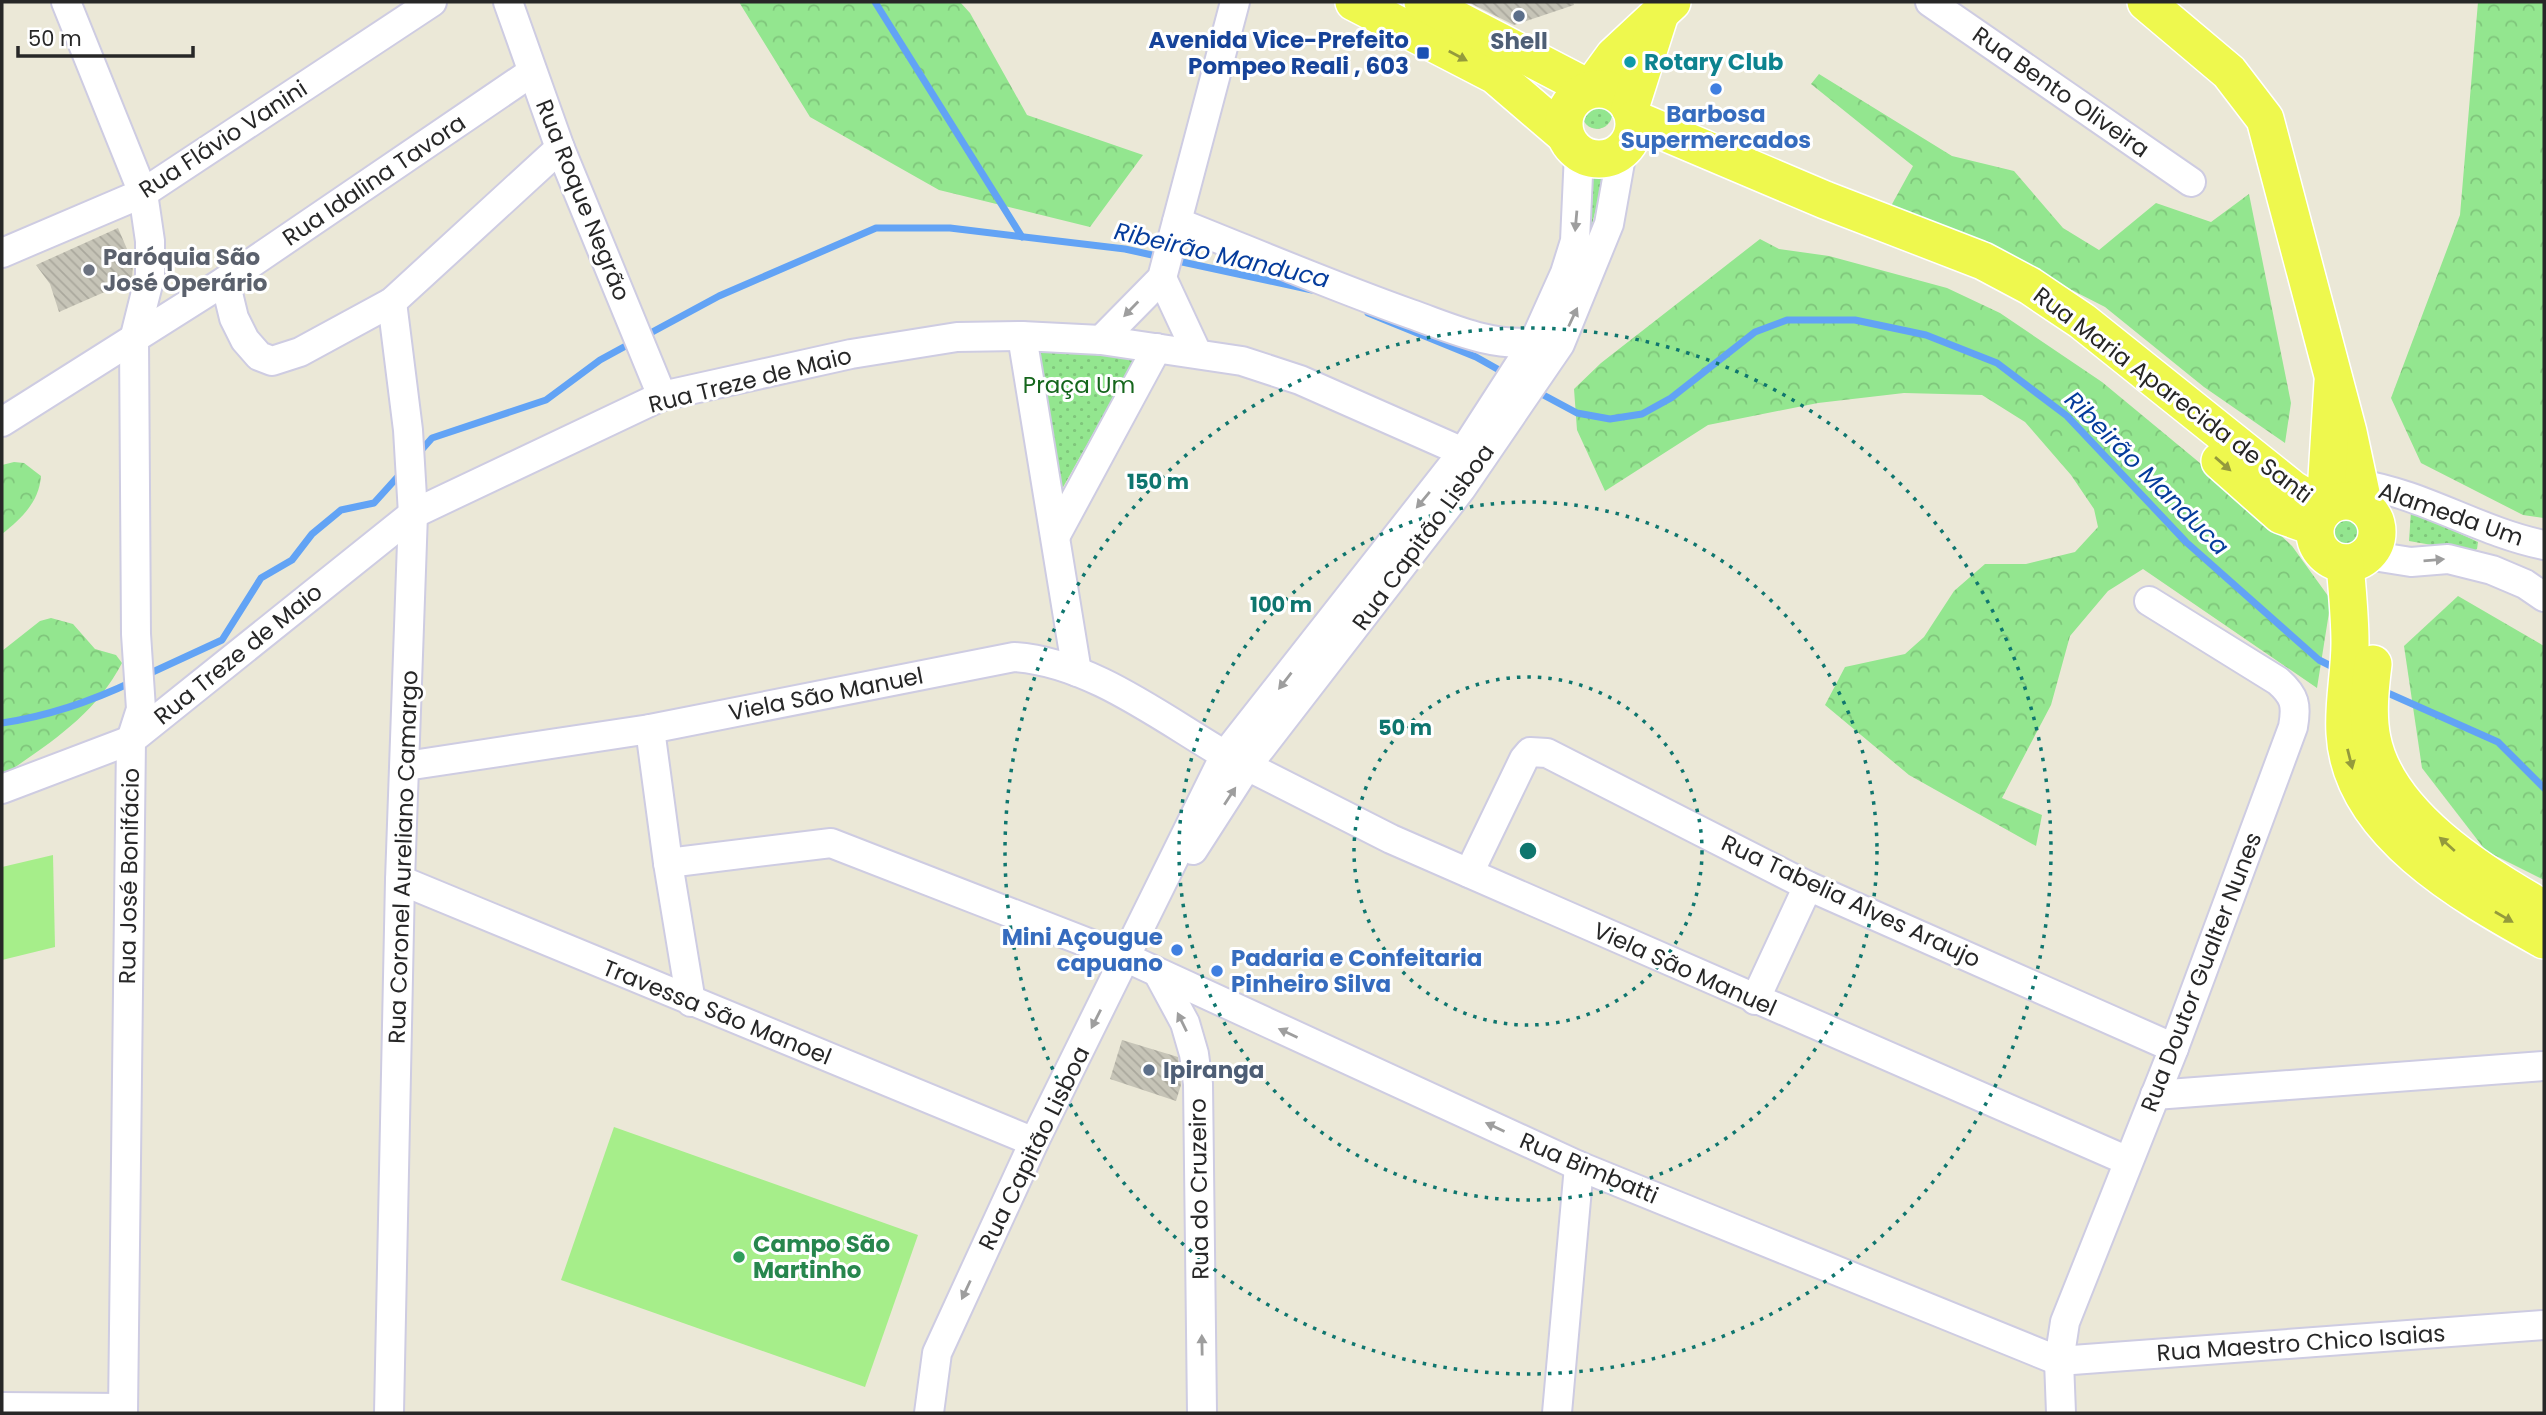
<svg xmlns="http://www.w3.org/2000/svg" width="2546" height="1415" font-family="Poppins,sans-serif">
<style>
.green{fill:url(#green-dots)}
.forest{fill:url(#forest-crowns)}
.pitch{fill:#a6ee8a}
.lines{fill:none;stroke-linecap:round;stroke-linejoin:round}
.stream{stroke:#62a3f5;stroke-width:7}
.building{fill:url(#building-back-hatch)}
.minor-casing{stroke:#cecce2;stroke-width:32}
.major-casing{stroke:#fff;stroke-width:40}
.minor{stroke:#fff;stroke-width:28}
.major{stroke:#eef84e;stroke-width:37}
.oneway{fill:#949a3c}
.oneway2{fill:#9e9e9e}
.ring{fill:none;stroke:#0f766e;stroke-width:3.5;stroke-dasharray:3.5 7}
.service-dot{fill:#5c6f8a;stroke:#fff;stroke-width:2.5}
.transit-dot{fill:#1a4fb4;stroke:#fff;stroke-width:2.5}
.culture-dot{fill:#0f9aa8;stroke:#fff;stroke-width:2.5}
.shop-dot{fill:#3f7fe0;stroke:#fff;stroke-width:2.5}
.worship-dot{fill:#6b7280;stroke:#fff;stroke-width:2.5}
.leisure-dot{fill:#2e9e5b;stroke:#fff;stroke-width:2.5}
.labels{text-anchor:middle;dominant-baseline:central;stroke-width:6;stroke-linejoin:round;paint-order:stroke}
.transit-label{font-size:23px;font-weight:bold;fill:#164399;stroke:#fff;text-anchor:end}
.service-label{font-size:23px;font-weight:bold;fill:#4e5e75;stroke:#fff}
.culture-label{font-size:23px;font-weight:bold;fill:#0d838f;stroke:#fff;text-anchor:start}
.street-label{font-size:23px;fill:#272727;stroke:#fff}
.shop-label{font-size:23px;font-weight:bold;fill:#366cbe;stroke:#fff}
.worship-label{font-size:23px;font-weight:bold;fill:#5b616d;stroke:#fff;text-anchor:start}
.park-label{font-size:23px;fill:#15661c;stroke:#fff}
.leisure-label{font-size:23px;font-weight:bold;fill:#27864d;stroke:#fff;text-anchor:start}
.water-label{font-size:24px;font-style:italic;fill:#053c9c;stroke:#fff}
.centre{fill:#0f766e;stroke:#fff;stroke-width:3.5}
.ring-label{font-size:21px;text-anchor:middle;font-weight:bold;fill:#0f766e;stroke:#fff;stroke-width:6;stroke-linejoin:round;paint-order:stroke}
</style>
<defs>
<pattern id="green-dots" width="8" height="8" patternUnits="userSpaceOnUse" patternTransform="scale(1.75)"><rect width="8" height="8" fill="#93e68f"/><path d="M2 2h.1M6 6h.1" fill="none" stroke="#7fc57b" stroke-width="1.8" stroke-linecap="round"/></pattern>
<pattern id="forest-crowns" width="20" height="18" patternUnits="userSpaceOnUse" patternTransform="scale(1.75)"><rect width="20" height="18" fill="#93e68f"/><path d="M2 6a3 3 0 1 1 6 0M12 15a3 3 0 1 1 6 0" fill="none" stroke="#7fc57b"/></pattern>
<pattern id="building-back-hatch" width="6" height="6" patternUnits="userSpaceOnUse" patternTransform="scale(1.75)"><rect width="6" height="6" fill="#c6c4b7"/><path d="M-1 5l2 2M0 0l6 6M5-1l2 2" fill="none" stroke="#aaa89d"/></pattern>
</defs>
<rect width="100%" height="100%" fill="#ebe8d7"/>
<g class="green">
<circle cx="1597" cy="114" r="15"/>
<path d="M1605,175L1587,243L1582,179Z"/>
<path d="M1039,347L1136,357L1062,489Z"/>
<path d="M2411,511L2478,542L2477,549L2472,552L2409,541Z"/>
<circle cx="2348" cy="533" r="15"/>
</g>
<g class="forest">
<path d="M739,2H960L970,13L1027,115L1143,155L1090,227L939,190L810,117Z"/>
<path d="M2478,2H2544V518L2523,515L2421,463L2391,398L2460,215Z"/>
<path d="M1819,74L1952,156L2014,171L2063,228L2099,250L2156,203L2211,222L2249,194L2291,403L2285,443L2204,387L2105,307L2015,261L1891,206L1913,166L1811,84Z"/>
<path d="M1760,239L1779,249L1829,256L1947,288L2000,313L2102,382L2235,492L2292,546L2331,600L2317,688L2143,569L2108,591L2070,636L2051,705L2002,798L2042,815L2036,846L1909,775L1825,705L1845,667L1905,654L1924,637L1954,591L1985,564H2026L2075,552L2098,527L2094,509L2071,475L2025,422L1982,395L1904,393L1818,403L1708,425L1605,491L1577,430L1574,389L1601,363Z"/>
<path d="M14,462L24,463L41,476C39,502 22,518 2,534V465Z"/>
<path d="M2458,596L2544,646V880L2486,851L2422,768L2404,646Z"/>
<path d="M51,618L73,624L95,649L116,655L122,663C95,715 49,744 2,776V651L40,621Z"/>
</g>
<g class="pitch">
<path d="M53,855L55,947L2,960V867Z"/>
<path d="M614,1127L918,1235L865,1387L561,1280Z"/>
</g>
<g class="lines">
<g class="stream">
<path d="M875,2L1022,237"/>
<path d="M1173,260L1312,290"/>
<path d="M1368,313L1476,357L1508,375"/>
<path d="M643,337L719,296L876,228H950L1125,249L1161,257"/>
<path d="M1536,391L1577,413L1610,419L1642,414L1671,398L1755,332L1787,320H1855L1926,335L1997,363L2067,416L2186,542L2319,660L2339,670"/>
<path d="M417,455L432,438L546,400L600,360L633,342"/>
<path d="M144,676L222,640L261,578L292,560L312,534L341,510L374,503L402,472"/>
<path d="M2381,690L2498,742L2544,788"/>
<path d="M2,723C49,716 90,702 134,681"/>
</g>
</g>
<g class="building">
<path d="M1468,2H1573L1574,5L1514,25Z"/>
<path d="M118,228L133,263L132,280L59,312L50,284L36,265Z"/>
<path d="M1122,1040L1178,1057L1181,1085L1176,1101L1110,1079Z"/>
</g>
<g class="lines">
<g class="minor-casing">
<g id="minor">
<path d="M66,2L143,193L150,241V276L134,340L136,634L141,709L131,740L123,1413"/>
<path d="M508,2L560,148L662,396"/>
<path d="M1930,2L2191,182"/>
<path d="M1177,222C1255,253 1332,286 1411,314C1451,328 1491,347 1534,342"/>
<path d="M2,253L143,193L432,2"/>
<path d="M1162,278L1197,353"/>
<path d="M225,281L234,318L245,340L259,356L272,361L300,352L392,302L560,148"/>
<path d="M1022,336L1077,672"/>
<path d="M1101,340L1162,278L1235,2"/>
<path d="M2,422L225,281L532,72"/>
<path d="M2359,484C2423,494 2480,532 2544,545"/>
<path d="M1056,535L1157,348"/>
<path d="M2367,555L2411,562L2448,559L2492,570L2525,584L2544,597"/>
<path d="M650,729L668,863L691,1002"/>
<path d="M406,766L650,729L1014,657C1090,662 1160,717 1225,755"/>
<path d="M1247,766L1391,839L2128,1161"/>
<path d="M2,789L131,740L413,514L662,396L851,354L957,337L1022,336L1101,340L1242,361L1300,380L1463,452"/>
<path d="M1193,850L1247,766L1461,489L1560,344L1609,224L1622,151"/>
<path d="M668,863L831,843L1127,958L1579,1166L2059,1361L2544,1325"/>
<path d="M1469,873L1524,759L1530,752L1547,753L1808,886L2174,1048"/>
<path d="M400,880L1034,1142"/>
<path d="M1158,973L1185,1023L1194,1054L1198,1084L1202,1413"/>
<path d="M1755,1000L1808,886"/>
<path d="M2155,1095L2544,1066"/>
<path d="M2,1407L123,1408"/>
<path d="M389,1413L400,880L413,514L408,430L392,302"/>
<path d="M929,1413L937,1353L1034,1142L1225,755L1463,452L1534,342L1565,273L1575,241L1579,153"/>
<path d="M1557,1413L1579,1166"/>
<path d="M2061,1413L2059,1361L2065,1322L2174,1048L2293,727C2297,705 2295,696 2278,681L2149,601"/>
</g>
</g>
<g class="major-casing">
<g id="major">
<path d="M1354,2L1495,75L1565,135"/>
<path d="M1423,2L1590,89"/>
<path d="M2146,2L2229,72L2265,119L2348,432L2364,507"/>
<path d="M1590,89L1614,56L1672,2"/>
<circle cx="1599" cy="124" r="35"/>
<path d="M1630,108L1660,14"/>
<path d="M1634,119L1825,200L1983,261L2030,286L2082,321L2292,489L2325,509L2333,382"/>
<path d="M2220,461L2281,515L2315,527"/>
<circle cx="2346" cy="532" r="31"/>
<path d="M2345,563C2347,589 2350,616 2350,643C2350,673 2343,703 2345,733C2350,833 2467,897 2544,940"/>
<path d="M2373,664C2370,688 2367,715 2372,739C2387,815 2482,874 2544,909"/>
</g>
</g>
<use href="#minor" class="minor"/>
<use href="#major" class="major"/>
</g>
<defs><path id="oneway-solid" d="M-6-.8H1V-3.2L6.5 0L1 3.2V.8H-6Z" transform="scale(1.75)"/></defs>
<g class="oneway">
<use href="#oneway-solid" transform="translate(1458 56) rotate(28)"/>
<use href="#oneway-solid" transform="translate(2223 464) rotate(41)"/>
<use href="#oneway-solid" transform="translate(2350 759) rotate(76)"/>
<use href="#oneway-solid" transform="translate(2447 844) rotate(-138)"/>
<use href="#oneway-solid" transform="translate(2504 917) rotate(30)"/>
</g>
<g class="oneway2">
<use href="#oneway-solid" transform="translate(1576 221) rotate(95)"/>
<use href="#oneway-solid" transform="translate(1131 309) rotate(134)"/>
<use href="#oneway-solid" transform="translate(1573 317) rotate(-65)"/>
<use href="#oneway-solid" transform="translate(1423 500) rotate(130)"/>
<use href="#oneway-solid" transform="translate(2434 560) rotate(-5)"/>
<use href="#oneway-solid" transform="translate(1285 681) rotate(128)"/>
<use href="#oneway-solid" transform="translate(1230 796) rotate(-57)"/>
<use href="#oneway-solid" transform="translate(1096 1019) rotate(117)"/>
<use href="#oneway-solid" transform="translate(1182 1022) rotate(-116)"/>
<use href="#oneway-solid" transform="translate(1288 1033) rotate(-155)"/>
<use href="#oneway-solid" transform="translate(1495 1127) rotate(-155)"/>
<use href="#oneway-solid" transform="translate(966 1290) rotate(115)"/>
<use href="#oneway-solid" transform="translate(1202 1345) rotate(-91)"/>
</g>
<g class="ring">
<circle cx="1528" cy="851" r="174"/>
<circle cx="1528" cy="851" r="349"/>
<circle cx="1528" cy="851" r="523"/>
</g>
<g class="service-dot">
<circle cx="1519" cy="16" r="7"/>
<circle cx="1149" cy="1070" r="7"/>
</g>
<rect class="transit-dot" x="1416" y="46" width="14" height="14" rx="3.5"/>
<circle class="culture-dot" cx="1630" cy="62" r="7"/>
<g class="shop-dot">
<circle cx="1716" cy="89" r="7"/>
<circle cx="1177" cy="950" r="7"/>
<circle cx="1217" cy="971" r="7"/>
</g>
<circle class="worship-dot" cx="89" cy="270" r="7"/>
<circle class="leisure-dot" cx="739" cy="1257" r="7"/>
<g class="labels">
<g class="transit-label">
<text x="1409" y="40">Avenida Vice-Prefeito<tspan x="1409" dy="26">Pompeo Reali , 603</tspan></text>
</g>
<g class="service-label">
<text x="1519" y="41">Shell</text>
<text x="1163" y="1070" text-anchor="start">Ipiranga</text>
</g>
<g class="culture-label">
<text x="1644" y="62">Rotary Club</text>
</g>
<g class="street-label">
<text transform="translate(2061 92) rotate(35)">Rua Bento Oliveira</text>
<text transform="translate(223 139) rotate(-33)">Rua Flávio Vanini</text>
<text transform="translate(374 180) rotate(-34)">Rua Idalina Tavora</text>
<text transform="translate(583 200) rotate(68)">Rua Roque Negrão</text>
<text transform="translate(750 380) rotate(-14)">Rua Treze de Maio</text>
<text transform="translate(2173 395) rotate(37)">Rua Maria Aparecida de Santi</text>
<text transform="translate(2451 514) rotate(19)">Alameda Um</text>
<text transform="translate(1423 537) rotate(-54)">Rua Capitão Lisboa</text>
<text transform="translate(238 654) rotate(-39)">Rua Treze de Maio</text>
<text transform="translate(826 694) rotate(-11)">Viela São Manuel</text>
<text transform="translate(403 857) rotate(-88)">Rua Coronel Aureliano Camargo</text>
<text transform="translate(129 876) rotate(-89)">Rua José Bonifácio</text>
<text transform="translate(1851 901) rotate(25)">Rua Tabelia Alves Araujo</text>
<text transform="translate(1685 969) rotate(24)">Viela São Manuel</text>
<text transform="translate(2201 972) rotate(-69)">Rua Doutor Gualter Nunes</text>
<text transform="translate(717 1012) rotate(22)">Travessa São Manoel</text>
<text transform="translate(1034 1148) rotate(-64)">Rua Capitão Lisboa</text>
<text transform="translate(1589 1168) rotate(23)">Rua Bimbatti</text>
<text transform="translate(1199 1189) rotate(-91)">Rua do Cruzeiro</text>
<text transform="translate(2301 1343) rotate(-4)">Rua Maestro Chico Isaias</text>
</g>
<g class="shop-label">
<text x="1716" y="114">Barbosa<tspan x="1716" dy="26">Supermercados</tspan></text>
<text x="1163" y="937" text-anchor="end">Mini Açougue<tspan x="1163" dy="26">capuano</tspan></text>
<text x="1231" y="958" text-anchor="start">Padaria e Confeitaria<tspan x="1231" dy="26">Pinheiro Silva</tspan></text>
</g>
<g class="worship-label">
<text x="103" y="257">Paróquia São<tspan x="103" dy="26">José Operário</tspan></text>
</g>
<g class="park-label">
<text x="1079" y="385">Praça Um</text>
</g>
<g class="leisure-label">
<text x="753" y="1244">Campo São<tspan x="753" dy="26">Martinho</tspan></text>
</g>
<g class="water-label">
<text transform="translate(1222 255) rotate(13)">Ribeirão Manduca</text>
<text transform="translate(2147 473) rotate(45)">Ribeirão Manduca</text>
</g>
</g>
<circle cx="1528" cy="851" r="10" class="centre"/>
<g class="ring-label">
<text x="1158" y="489">150 m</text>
<text x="1281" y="612">100 m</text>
<text x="1405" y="735">50 m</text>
</g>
<rect width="2546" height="1415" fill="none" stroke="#272727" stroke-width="7"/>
<path d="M18 46v10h175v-10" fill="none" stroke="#272727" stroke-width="3.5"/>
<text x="28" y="46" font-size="21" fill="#272727" stroke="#ffffff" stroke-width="5" paint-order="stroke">50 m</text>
</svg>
